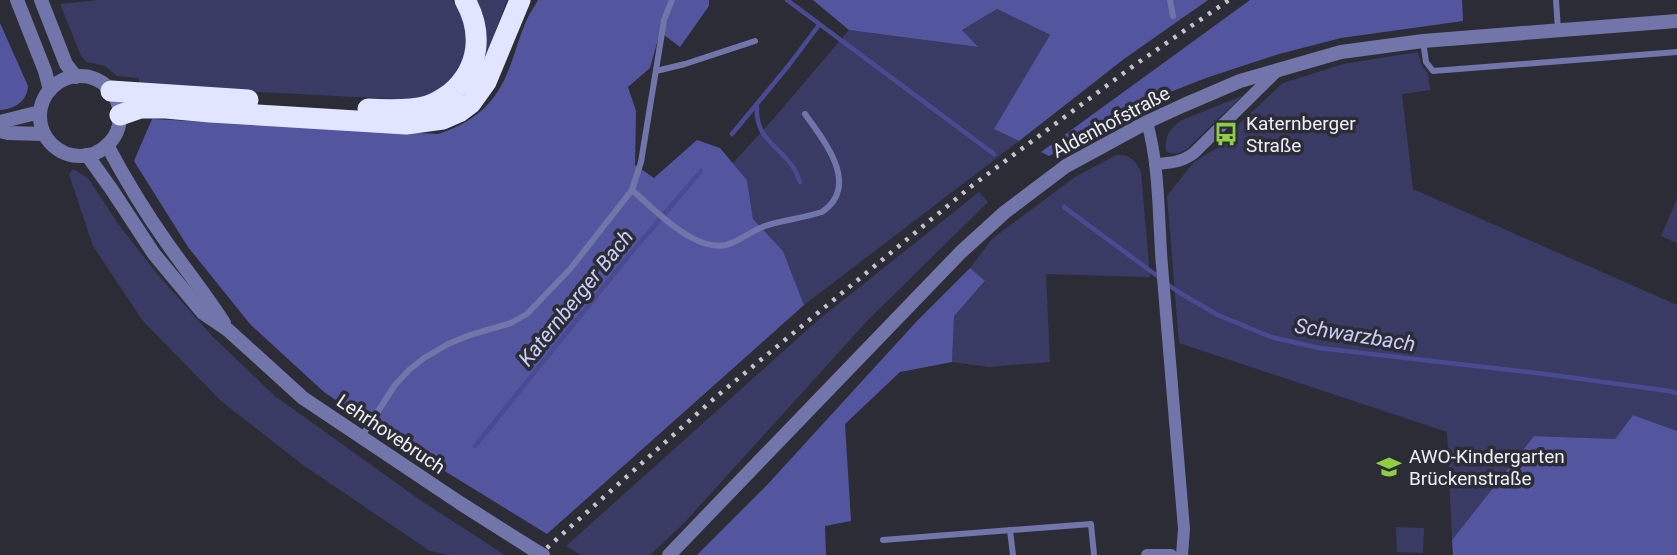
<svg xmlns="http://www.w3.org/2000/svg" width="1677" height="555" font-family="Roboto,sans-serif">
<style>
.green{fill:#3a3b65}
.forest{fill:#54559f}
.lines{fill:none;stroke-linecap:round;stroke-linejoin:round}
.stream{stroke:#4a4a93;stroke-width:4.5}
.service{stroke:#7175a9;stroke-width:6}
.minor{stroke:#7175a9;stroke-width:12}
.tertiary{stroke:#7175a9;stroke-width:14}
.motorway{stroke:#e2e5ff;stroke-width:21}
.rail{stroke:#c3c4cb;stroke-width:4.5;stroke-dasharray:3.5 7;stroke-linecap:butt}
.tertiary-bridge{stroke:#7175a9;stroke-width:14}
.labels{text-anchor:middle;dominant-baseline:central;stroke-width:7;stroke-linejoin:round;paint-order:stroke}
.street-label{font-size:19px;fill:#eeeff5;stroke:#2b2c36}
.poi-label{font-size:19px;fill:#eeeff5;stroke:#2b2c36;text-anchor:start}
.water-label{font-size:21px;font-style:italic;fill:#c9cdf7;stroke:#2b2c36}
</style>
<rect width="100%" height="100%" fill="#2b2c36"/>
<g class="green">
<path d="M99,0H452C469,21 466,37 466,63L436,94L415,100L139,86V78L117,76L105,66L87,62L81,56L60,4Z"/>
<path d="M477,0H507L496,30L489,54L485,53C489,33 485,18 477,0Z"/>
<path d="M997,9L1051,36L994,129L1019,141L804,305L783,251L753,219L747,180L733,163L775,117L849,30L977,47L962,30Z"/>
<path d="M1418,52L1421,64L1428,74L1430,90L1402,94L1413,189L1677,305V431L1633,415L1615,439L1534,436L1452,540L1447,432L1179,343L1167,196L1194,162L1217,148L1241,122L1283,83L1343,64Z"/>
<path d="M1242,96L1187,149C1180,153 1173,156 1166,151C1164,136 1170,128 1182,120Z"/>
<path d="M1116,155C1130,154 1135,160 1141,172L1150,277L1046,274L1050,362L989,367L952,362L953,316L985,282L970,268L992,239L1075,177Z"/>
<path d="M73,169L88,178L119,225L158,275L212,336L275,396L420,500L505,555H449L430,551L303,465L221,401L143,321L93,246L69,174Z"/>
<path d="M979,192L988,202L867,321L685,522L650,555H581L566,546L817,321Z"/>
<path d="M1677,199V243L1661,236Z"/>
<path d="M1396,527L1424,528L1423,553L1397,552Z"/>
</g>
<g class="forest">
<path d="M538,0H709V6L680,47L660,32L650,68L628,87L636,111L635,165L654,178L697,140L720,148L747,180L753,219L783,251L804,305L547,534L396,441L324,392L250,324L188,247L134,161L152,119L438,134C457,128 476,118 489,103C510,80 515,46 527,19C530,12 535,6 538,0Z"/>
<path d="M813,0H1208L1124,59L1019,141L994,129L1050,35L997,9L962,30L978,47L849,30Z"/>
<path d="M1250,0H1462L1463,21L1341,38L1279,54L1206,78L1160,96L1049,156L1041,152Z"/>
<path d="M0,23L28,86C27,101 15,109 0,110Z"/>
<path d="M970,268L985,281L954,316L952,362L900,372L845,424L851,521L825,526L826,555H697L767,485L917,321Z"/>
<path d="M1633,415L1677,431V555H1453L1452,540L1534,436L1615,439Z"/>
</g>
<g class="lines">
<g class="stream">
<path d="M787,0L994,154"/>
<path d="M757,107C755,138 777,144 793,167C796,171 798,177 800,182"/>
<path d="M732,134L789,65L819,25"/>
<path d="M1064,207L1160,278"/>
<path d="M1167,284L1180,293L1218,315L1271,337L1319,348L1545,374L1669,391L1677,393"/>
<path d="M475,446L631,253L701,171"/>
</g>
<g class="service">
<path d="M1170,0L1173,16"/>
<path d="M1556,0L1558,30"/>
<path d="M1423,41L1426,62L1433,71L1677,52"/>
<path d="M656,71L685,64L755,41"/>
<path d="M632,190C654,209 694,252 726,245C740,241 751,231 765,226C783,220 803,218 822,212C861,185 824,141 805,114"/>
<path d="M362,436L395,385L409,370L424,358L448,344L470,335L511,323L527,314L571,268L632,190L641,162L662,33L664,20L672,0"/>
<path d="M1010,530L1013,555"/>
<path d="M883,540L1091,524L1094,555"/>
</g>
<g class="minor">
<path d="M1147,122C1160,169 1158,218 1162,266C1169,354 1176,442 1184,529L1182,555"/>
<path d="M1155,164C1171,163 1182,162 1194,153L1279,69"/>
<path d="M1147,555H1171"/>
</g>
<g class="tertiary">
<path d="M17,0L45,71L50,90"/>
<path d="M41,0L66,64L76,77"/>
<circle cx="80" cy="116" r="40"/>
<path d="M0,122L40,112"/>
<path d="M0,131L8,133L44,134"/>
<path d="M107,145C125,179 145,212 167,243C186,270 206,295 224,323"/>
<path d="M87,155L112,190L154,254L203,313L228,330L303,398L460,503L531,548"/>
<path d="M669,555L961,252L1005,212L1066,166L1147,122L1184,105L1240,81L1341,52L1423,41L1677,21"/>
</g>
<g class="motorway">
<path d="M111,91L248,100"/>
<path d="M368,109C386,110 409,111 427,106C436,104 444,98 451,93C480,68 483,32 465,0"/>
<path d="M120,115L140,108H166L210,112L406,124L443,119L459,112L471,103L486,82L520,0"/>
</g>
<path class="rail" d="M539,555L717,396L973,185L1136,64L1229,0"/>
<path class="tertiary-bridge" d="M531,548L543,555"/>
</g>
<defs>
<g id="bus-bare" transform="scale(1.89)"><path d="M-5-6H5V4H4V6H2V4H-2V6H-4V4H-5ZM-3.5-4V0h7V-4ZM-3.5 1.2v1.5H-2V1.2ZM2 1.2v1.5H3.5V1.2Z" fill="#8fcd42" stroke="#2b2c36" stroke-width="2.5" paint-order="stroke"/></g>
<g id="school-bare" transform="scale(1.89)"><path d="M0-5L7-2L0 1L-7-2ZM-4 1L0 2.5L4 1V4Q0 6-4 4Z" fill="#8fcd42" stroke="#2b2c36" stroke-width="2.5" paint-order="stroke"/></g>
</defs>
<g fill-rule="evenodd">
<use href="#bus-bare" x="1226" y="134"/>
<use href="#school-bare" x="1389" y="467"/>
</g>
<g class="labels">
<g class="street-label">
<text transform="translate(1111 122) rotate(-28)">Aldenhofstraße</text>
<text transform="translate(391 434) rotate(34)">Lehrhovebruch</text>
</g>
<g class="poi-label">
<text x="1246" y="123">Katernberger<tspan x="1246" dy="22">Straße</tspan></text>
<text x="1409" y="456">AWO-Kindergarten<tspan x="1409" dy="22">Brückenstraße</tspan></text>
</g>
<g class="water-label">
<text transform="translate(576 298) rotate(-51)">Katernberger Bach</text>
<text transform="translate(1355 335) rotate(9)">Schwarzbach</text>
</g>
</g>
</svg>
